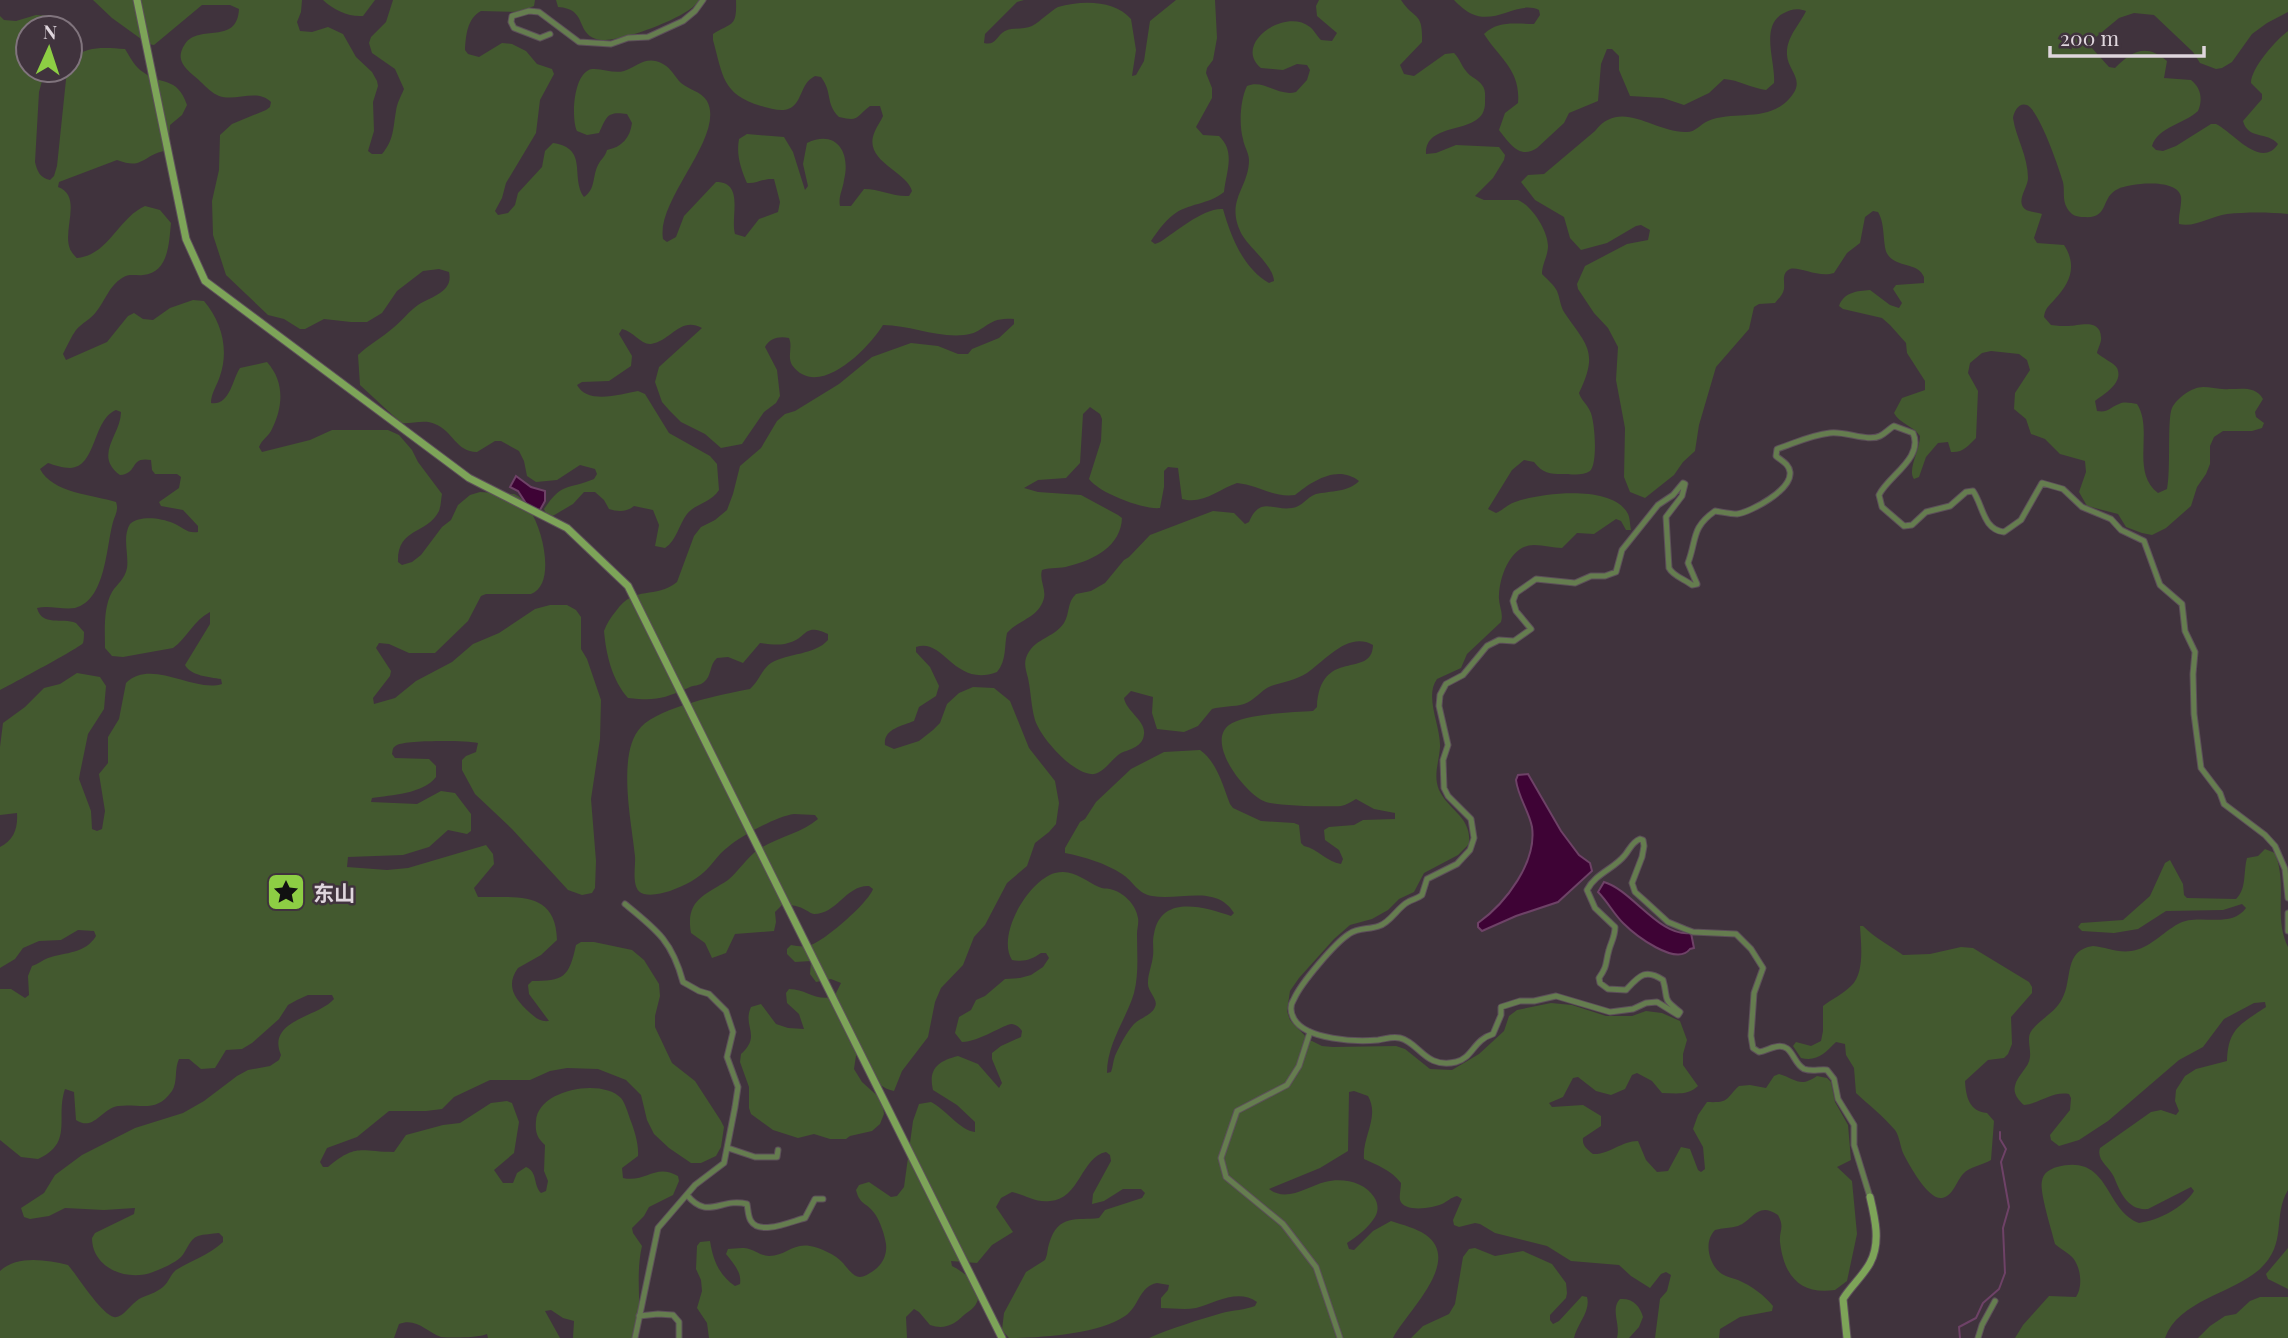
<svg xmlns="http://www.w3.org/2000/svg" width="2288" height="1338" font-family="'Playfair Display','Noto Sans SC',serif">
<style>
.green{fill:#43592f}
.water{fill:#3e0335;stroke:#6e4267;stroke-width:2}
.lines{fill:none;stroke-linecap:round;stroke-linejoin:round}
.stream{stroke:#6e4267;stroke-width:2}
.street-casing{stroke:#5d505a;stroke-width:7}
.secondary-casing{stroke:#5d505a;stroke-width:9}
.street{stroke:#657d4f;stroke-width:5}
.secondary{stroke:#7da458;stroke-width:7}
.labels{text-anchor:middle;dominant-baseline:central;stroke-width:5;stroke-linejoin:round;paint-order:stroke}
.poi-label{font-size:21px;font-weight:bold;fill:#dfd6dd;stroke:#40333d;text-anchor:start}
</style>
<rect width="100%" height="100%" fill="#40333d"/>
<g class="green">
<path d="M93,0H302L301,12L297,22L300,31L312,32L328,27L343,34L356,57L372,72L377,81L378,86L373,102L374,131L368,151L372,154H382C394,140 393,128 396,111C397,103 401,96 404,89L395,69L372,53L369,43L371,37L386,22L393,0H535L534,6L519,12L481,11C467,19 466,35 465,50L468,54L479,57L502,43L512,44L526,51L537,64L552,69L554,74L540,100L536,133L506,183L502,198L495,211L498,215L508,213L515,205L518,193L542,167L545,151L553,143C589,148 570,177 584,197C596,189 592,177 598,165C601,159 605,157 607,150C622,147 630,138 632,123L627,114C607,111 607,116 599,133L587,135L577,131C571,119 573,72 592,69C602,68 614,74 624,71C639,66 646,55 663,64C671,68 675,77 681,83C689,90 701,91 707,101C726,136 656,199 663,239L667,242L676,237L684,216L716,182C745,182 730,217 735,234L745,237L759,219L778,212L780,202L774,179C762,178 757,184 747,183C741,169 736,155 739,139L747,134L784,137L793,152L805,190L808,186L803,164L807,143C836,129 851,152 844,180C843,189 838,197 840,206H851L864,189C880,189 893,197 909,196L912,191C907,171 861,161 875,131C877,126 881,121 883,116L880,106H870C855,117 860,122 839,117C825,103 833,93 821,77L815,76C799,84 803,104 788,109C781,112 769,108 761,106C722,94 723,76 713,40V34C732,22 737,28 736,0H1024L1017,2L985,34L984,43C996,46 996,36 1005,31C1013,27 1024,30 1032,26C1041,21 1049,12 1058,7C1082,0 1115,0 1131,19L1136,50L1132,76L1136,75L1144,61L1150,21L1176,0H1215L1217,38L1213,60L1207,68L1206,73L1212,88V98L1196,127L1203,135L1219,136C1236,152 1226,172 1224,192C1208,205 1188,203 1173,215C1164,222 1157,232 1151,241L1155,244L1160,242C1175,232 1205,207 1223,209C1231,237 1243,268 1269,283L1274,281C1273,265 1249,248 1241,233C1225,200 1249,188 1249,160C1249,153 1244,146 1243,139C1239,125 1240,100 1247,86C1264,79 1278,97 1296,92L1307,80L1310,70L1307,65L1297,64L1283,70L1261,68C1232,44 1285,7 1310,27C1314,30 1317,36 1321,40L1332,41L1337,33L1317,16L1316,6L1319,0H1401C1415,21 1423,11 1422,42L1400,65L1404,74L1414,76L1445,54L1454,53C1460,59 1461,65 1466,71C1470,77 1478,79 1482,85C1486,90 1485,96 1485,101C1487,138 1425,118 1426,154L1436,153L1456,145L1499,147L1505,155L1504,160L1493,178L1475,196L1484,200H1518C1532,206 1548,231 1548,246C1548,256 1542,264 1542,274C1547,279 1554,285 1557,291C1560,298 1560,305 1564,312C1587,346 1599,351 1579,393C1581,400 1587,404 1590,411C1595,420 1598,464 1590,471C1584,475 1575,475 1568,474C1552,474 1544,475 1534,462L1524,460L1512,470L1488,509L1496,513C1503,510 1508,504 1515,502C1540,493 1613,484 1628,514C1630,518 1630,525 1631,530H1626L1621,521L1616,519L1594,534L1577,533L1562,548C1553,548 1544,545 1534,545C1511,545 1500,575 1499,595C1498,605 1504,613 1501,622L1467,654L1461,668L1437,679C1424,697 1441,726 1440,747C1439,763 1433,775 1439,790C1449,811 1472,817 1469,844L1458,855L1424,873L1414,892L1399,899L1388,910L1372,919L1350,925L1334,939L1299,978L1290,991L1287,1011L1290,1020L1308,1039L1322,1046L1333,1047L1396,1046L1405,1049L1430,1069L1452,1070L1479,1054L1504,1031L1509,1016L1517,1010L1551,1003L1572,1005L1606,1016H1632L1646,1011L1662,1013L1680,1021L1687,1040L1683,1054V1065L1698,1086C1688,1096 1675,1093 1662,1093L1652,1081L1637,1073L1632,1075L1625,1089L1611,1095L1596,1091L1578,1077L1573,1078L1563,1097L1549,1103L1552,1107L1583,1105L1601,1116V1126L1583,1138C1582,1146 1587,1149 1593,1154C1609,1155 1621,1141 1638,1141L1646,1160L1657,1172L1668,1171L1681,1147L1690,1149L1698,1170L1701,1172L1705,1169L1703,1147L1693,1129L1698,1115L1707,1102C1730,1103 1725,1099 1739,1086L1750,1085L1766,1088L1774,1076L1779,1074C1796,1079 1800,1088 1817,1076L1827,1078L1831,1082L1835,1102L1848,1125L1851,1160L1837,1167L1852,1181L1857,1234L1847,1281L1835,1290C1800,1295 1784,1276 1780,1242C1779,1230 1785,1228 1778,1215C1757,1201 1753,1221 1738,1226C1731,1228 1722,1228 1715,1230C1703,1242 1709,1265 1722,1274C1727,1277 1733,1278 1738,1280C1752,1286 1764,1295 1773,1306L1772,1311L1740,1317L1720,1329L1719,1338H1655L1660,1299L1667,1291L1671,1275L1666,1272L1661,1274L1650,1288L1631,1276L1619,1265L1571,1261L1547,1246L1495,1233L1480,1224L1475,1223L1459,1227L1454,1225L1453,1220L1462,1199L1457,1196C1450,1198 1448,1201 1442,1204C1433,1208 1404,1213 1400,1200C1399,1196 1401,1188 1401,1183C1391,1170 1377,1165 1364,1159C1362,1136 1380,1117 1368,1096L1354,1091L1349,1092L1348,1151L1320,1168L1269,1189C1287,1203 1308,1186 1325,1182C1342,1177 1365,1182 1374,1197C1378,1203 1379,1210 1375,1217C1368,1228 1358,1236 1347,1243L1349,1249L1354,1250L1373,1231L1391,1221C1403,1225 1416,1228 1426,1235C1463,1262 1406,1312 1393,1338H1149C1172,1328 1198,1320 1222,1313C1233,1310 1245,1310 1255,1306L1257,1302C1238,1288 1215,1303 1196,1308C1185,1310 1172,1308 1161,1308V1298L1168,1290L1169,1285L1157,1283C1139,1286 1139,1307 1125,1316C1099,1334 1040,1338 1009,1338L1002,1330L1004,1313L1026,1272L1045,1260C1048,1254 1047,1250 1049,1244C1058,1213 1077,1221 1099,1218L1105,1210L1142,1198L1145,1193L1141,1189H1123L1104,1201L1092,1204L1093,1194L1111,1161L1110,1155L1106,1152C1081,1157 1080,1199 1050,1201C1036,1203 1025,1195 1012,1192L1001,1198L996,1207L1013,1232L992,1245L977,1263L951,1261L952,1266C964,1272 986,1288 976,1304C974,1308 968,1312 964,1315C954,1325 944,1330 930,1325L919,1312L914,1309L906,1317L907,1338H709L707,1323L697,1308L702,1291L701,1280L696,1269L697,1246L700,1242L710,1241C713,1260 719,1275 735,1286L740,1284C742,1272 733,1263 726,1254L728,1249C734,1249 743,1247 749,1249C757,1251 761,1256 769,1256C786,1256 792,1243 810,1246C819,1247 836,1255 843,1263C856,1279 859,1282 877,1268C884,1262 887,1253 886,1244C885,1236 880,1221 875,1214C867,1202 860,1206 856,1190L859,1185L869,1182L891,1197L897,1196L904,1187L913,1121L919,1104L931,1102C945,1109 961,1131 975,1132V1122L957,1105L933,1090C928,1069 938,1061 958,1056L978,1064L999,1088L1002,1083L992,1059V1053L1001,1046L1021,1037L1022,1031C1019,1027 1017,1025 1012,1024C1006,1023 979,1042 962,1042L955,1033L959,1017L971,1010L976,1000L985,996L1005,979L1020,978L1031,975L1043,967L1049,958L1046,953H1041C1031,960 1024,962 1012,960C996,935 1029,880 1055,873C1073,868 1085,881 1099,887C1103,889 1105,888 1110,889C1123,892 1136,904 1138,918C1139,923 1137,929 1137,934C1137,953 1139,974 1134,993C1126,1020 1107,1043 1107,1073L1111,1072C1113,1067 1113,1061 1115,1056C1120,1045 1126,1033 1134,1024C1140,1018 1152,1015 1155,1007C1159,999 1147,992 1148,982C1148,974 1152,965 1153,956C1154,949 1152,941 1154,934C1161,894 1204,907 1231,916L1234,913C1216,884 1180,901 1152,896C1138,894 1133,881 1122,874C1105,863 1085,857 1065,853V848L1080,822L1085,819L1096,802L1131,769L1164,752L1200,750C1217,762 1223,786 1230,804L1233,808L1261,821L1294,823L1299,825L1301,843L1304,846C1318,849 1327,862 1341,864L1343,859L1339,850L1325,840L1324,830L1329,827L1354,825L1363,820L1395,819V813L1374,809L1356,799C1351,802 1346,805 1341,806C1327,807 1279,806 1266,802C1246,795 1205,743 1229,725C1243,714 1293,712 1313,711L1317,707C1320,646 1372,680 1373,645C1348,631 1325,661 1307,673C1295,680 1284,682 1271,686C1261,690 1254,701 1244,704C1234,707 1222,706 1212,709L1198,726L1184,732L1157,729L1152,713L1153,697L1131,691L1124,698C1126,711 1146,721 1144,734C1143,747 1130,749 1121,753C1112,758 1102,776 1091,774C1071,772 1041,738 1035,720C1031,706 1031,692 1028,678C1026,671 1024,664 1026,658C1033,638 1053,639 1064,623C1070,613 1067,602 1076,594L1091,591L1105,583L1124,560L1129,557L1150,535L1213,511L1234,513L1245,524L1249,522C1260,496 1272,511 1292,508C1302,507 1307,497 1316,494C1330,491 1349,492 1359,481C1338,464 1312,481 1295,495C1274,498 1258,485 1237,483C1219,489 1203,505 1182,499L1178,468L1168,467L1164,471V487L1160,508C1144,510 1099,493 1089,479L1101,441L1102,419L1100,414L1090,407L1083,414L1080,463L1066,478L1038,480L1024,488L1038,492L1081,495L1118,515L1122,518C1121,546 1094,560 1069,566C1060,569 1051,567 1042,570C1039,580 1046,588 1044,598C1039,618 1018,620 1007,633C1004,646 1007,660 997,672C954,688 944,637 916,647V652L930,667L939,686L936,696L919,707L914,721C902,726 883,729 885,745L894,749L919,741L933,730L940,723L947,704L959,693L973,687L994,688L1010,701L1029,748L1055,781L1059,803L1056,824L1049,832L1035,843L1027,866L1007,883L985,925L974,937L963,965L941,988L935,1002L928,1037L902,1071L894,1091C873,1087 867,1066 857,1049L854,1069L862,1082L882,1100L884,1114L880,1124L872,1131L850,1136L846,1139H830L814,1134L798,1138L773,1130L751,1114L749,1108V1087L740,1062L741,1054C762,1035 742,1027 751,1007L761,1004L776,1024L788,1028L804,1029L799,1014L787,1003L786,993L789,989C807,989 813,1001 834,997L841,983L831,979L816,982L810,974L811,961L795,962L787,954V949L791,945C796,946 803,947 808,946C823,943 869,902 873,889L869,886C846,885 837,914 814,914C809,913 804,908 799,907C794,905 787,905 782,905L775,912L776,922L774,931L735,934L726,953L712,958L705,943L691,933C685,899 706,895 728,880C739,871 747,857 759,849C778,837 802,833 818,819L815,815C808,815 801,814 794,814C777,816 741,836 728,847C720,853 716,859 710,866C699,879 685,885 670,891C662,893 653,896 644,894C630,891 636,867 635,856C632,824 616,753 641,727C660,707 723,694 750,689C759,681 762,669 771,663C788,653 815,655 828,640V634C803,622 808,638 788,643C780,646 769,644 760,643L743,663L728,657L717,658C709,665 712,676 704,682C700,686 693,685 688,688C662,699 656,701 628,698C612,680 606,654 604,631C607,623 611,617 616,611C635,584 655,600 677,582L694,536L701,527L715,520L727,510L733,494L740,466L761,448L777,421L785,414L795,411L839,384L872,357L911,343L938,346L958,354H968L972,349L999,338L1014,324V319C986,316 986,333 964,335C937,338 910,325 883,325C869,348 818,401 792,365C787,356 793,347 789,338C779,336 770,338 765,347L777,370L780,396L776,403L764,412L742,444L721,448L705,434L681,422L669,410L662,402L655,382L659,367L702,328C680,316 671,341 651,344C641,345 633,331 622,329L619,334L632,356L631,366L609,381L582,382L577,385C588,405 621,394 638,391L645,394L669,433L710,456L717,464L719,490C711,503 696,503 687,514C679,524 677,540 665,548L655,546L659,525L653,510L634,506C627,512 618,512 609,509L604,500L595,492H584L573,504L551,517L546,514L544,509C563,481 568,490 594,479L597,474L595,469L580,465L557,480L536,482L527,476L524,461L519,451L501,441H495L477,452C456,452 453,431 435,424C425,419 412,424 401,423L360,385L358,355C368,345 382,338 393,328C402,321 409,311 418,305C429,297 454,293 449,272L439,269L423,271L397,291L382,313L367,322H351L324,319L305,329H300L284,319L268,315L226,275L213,235L212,201L219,170L220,135L232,124L266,110L270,107L271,102C257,88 236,102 219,96C212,93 207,88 202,83C191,72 172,63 185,44C199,23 237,46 239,9L230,5H202L154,45L148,44L112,18Z"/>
<path d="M323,0H375L363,16C348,17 334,10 323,0Z"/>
<path d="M556,0H699C693,16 613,46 596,39C575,32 588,9 558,7Z"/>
<path d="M1454,0H2288V12L2267,23L2252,34L2232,62L2222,68L2216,69L2200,63L2193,52L2154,15L2134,13L2119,18L2090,42L2091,47L2109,67L2115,68C2132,51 2146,43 2167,61L2164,78L2191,80C2201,88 2203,99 2198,111C2184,124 2158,127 2152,146L2156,150L2163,151L2176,146L2211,124H2216C2233,132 2261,170 2278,144C2267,131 2248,140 2243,121L2262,99V94L2251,83C2251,68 2276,40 2288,31V214C2269,212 2246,212 2227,214C2211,216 2195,228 2179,224C2178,215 2182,206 2181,197C2178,178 2130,183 2118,189C2100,197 2110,219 2084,217C2076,217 2071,215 2067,208C2062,199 2065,191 2063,182C2059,168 2039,110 2027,105C2019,102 2014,111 2013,118C2016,138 2028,156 2028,178C2028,186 2019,197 2022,205C2025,213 2035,211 2042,214L2034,238L2037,243L2064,245C2077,265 2071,282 2055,299C2049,306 2045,308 2044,317L2051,325C2057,326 2063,326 2069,326C2078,326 2100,318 2101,337C2102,341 2098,348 2097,353C2102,358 2113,362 2117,368C2124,383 2104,394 2095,401L2097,411C2108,413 2109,408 2119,404C2124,401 2131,403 2137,404C2154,430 2130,471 2158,493L2167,489C2171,470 2167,419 2172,408C2177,398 2192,387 2203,387C2211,387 2220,390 2229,389C2242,389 2256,386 2263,399L2255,412L2256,417L2264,423L2262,428L2252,431H2223L2214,437L2210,446V464L2206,474L2197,487L2191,506L2166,528L2152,535L2142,533L2126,527L2118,514L2087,506L2079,492L2086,472L2085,461L2060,454L2045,439L2031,434L2026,419L2014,409L2015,393L2030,370L2027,360L2019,354L1991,351L1982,353L1970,363L1968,373L1978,391L1976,438C1968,446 1963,453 1951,452L1948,442L1938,443L1926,457L1919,477L1914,479C1907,470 1920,450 1920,436C1913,426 1899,423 1894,413L1902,398L1925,390V381L1907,353L1906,343L1890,325L1882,318L1843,309L1839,306C1844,292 1857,291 1870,290L1890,305L1899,308L1902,303L1893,289L1896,285L1924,283V277C1918,262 1897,268 1888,255C1882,247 1886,225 1878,212L1873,211L1865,217L1860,243L1847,253L1834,273C1818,278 1799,266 1790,269C1781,273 1785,282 1784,289C1783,295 1778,299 1775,303L1759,304L1754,307L1749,329L1716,367L1699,425L1695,451L1683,462L1674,475L1645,498L1630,492L1624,477L1625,428L1616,380L1618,347L1608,328L1594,313L1578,289L1577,284L1585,266L1627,244L1648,240L1650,230L1641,225L1636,226L1607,243L1581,250L1570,238L1564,217L1535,200L1521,182L1528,175L1544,174L1595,131C1621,98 1653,132 1685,132C1695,133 1699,125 1708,121C1735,110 1767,123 1789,99C1807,80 1788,72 1787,55C1786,37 1799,26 1806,11C1798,8 1791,9 1784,13C1759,25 1776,62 1774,83L1766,90C1751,88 1739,80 1724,79L1709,93L1684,105L1663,98L1630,96L1619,70V56L1612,49H1607L1601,64L1598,101L1569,113L1564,123L1537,148C1520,160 1509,143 1499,130L1505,113L1518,103C1521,70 1499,58 1484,34C1498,20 1516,24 1534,24L1540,15L1539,10C1518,0 1496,25 1472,14C1465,11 1459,5 1454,0Z"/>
<path d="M36,15L52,16L58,28H28V70H45L39,92L35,162C37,171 40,178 50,180L54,176L57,166L67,70H70L72,59C88,45 106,48 125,49C130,57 135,67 143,72C160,86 177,75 187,105L182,115L170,125L169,142L164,151C142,156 143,170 117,160L59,182L58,187C83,196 62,230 70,249C70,250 76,258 77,258C109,255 118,218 145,206L160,210L171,223C169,242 169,273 143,275C136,276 129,273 122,278C109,286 105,301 96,312C91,319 82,323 76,330C71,337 67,346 63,354L66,360L107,342L128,316L134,313L143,319L153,320L170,308L193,300L204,301C222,322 229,350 220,376C217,386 211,393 211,403C230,406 232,380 240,368L267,362C285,382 283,407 272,429C269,436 262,439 259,447L262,452L310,440L332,430H388L399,435L412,450L418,462L442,494C441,499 441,506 439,511C427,535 397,527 398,562L402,565L412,562L421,555L442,527L451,520L458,505L470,495L480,492L514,494C538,502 561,584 531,594H486L481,596L468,621L435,653H409L389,644L379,643L376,648L391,671L390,676L373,698L374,704L395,698L416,681L452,662L473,644L499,633L535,609L550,605H567L576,610L581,617V649L587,659L601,700L600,739L591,799L596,861L595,888L592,893L582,895L568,890L512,829L475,794L462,770V760L466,756L476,752L478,743C466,740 406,740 397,745C392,748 393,749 392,754L395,758L429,759L436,766V777C423,794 391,795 372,798L371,802L417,804L441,791L455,793L471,814V831L467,834L448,830L429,847L403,855L348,857L347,867L387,870L408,868L486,845L493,854L494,864L474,888L478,897C514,898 556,889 557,940L541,955L518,968C505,986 515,999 529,1012C536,1018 540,1022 549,1021L529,994L528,985L532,981C563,981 569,978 576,945L581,942H594L632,950L644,960L659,984L660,996L655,1016V1027L672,1063L695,1081L721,1121L724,1127L721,1147L716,1156L701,1163H691L669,1148L654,1134L647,1120L641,1095L626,1080L598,1069L567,1068L550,1071L530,1080H490L454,1097L442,1109L426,1111H389L357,1137L327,1148L320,1162L323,1167H328C357,1143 360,1152 394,1152L406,1135L443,1125L460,1123L491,1103L507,1101L512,1103L519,1122L514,1153L494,1170L503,1183H513L517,1173L526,1167C538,1172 533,1185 541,1193L546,1191L548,1181L544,1171L545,1145C537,1138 535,1132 536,1121C538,1089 602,1078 621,1098C625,1103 628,1113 630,1119C634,1129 639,1144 638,1156L622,1168L623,1178C646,1183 655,1163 678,1176L679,1181L673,1195L649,1207L644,1216L632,1228L633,1233L642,1246C635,1276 642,1307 638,1338H573L574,1321L563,1318L551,1310L545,1311L560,1338H488L487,1334C477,1338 452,1338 441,1337C427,1332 416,1317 399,1324L394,1338H0V1271C18,1255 46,1260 68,1265C77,1275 101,1314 114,1317C122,1319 131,1304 139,1299C147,1295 156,1293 163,1287C169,1282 170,1275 176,1270C192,1260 209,1255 223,1242V1237L219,1233C212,1234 204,1234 198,1236C189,1239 187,1251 181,1257C175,1263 161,1269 153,1272C127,1282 92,1268 92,1238L95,1233L134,1214L135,1208L104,1210L65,1208L49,1216L30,1219L24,1217L21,1208L44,1193L55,1175L82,1155L135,1128L183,1113L204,1101L237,1076L248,1070L270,1066L279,1060L281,1055C266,1020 319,1017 334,999L332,995H308L297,1000L288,1005L279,1019L252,1043L242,1049L226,1050L215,1068L201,1069L189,1059H179C174,1069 178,1082 172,1091C156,1114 140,1103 118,1106C102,1108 94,1132 76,1120L74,1092L65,1089C55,1118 74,1143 38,1159L21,1157L0,1140V989H11L25,998L29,995L28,976L32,966C38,964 43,960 48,958C66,952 85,954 96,936L94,931L78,930L61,940L39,941L23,948L15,959L0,968V847C14,840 18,828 17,813L0,815V747L3,723L25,707L44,688L60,684L77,673L100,677L106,686L104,709L88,734L80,773L79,779L91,811L92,829L97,831L102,829L105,811L99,774L108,763V737L119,719L126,683C152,658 193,693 222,684L221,679C209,677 191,676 185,665L210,624V612C194,620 187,638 173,648L123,657L112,656L105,648C105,631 103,608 112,592C117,584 125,579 127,568C129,554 122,537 130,524C140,515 161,518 173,523C183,527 187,534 198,532V526L183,510L161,506L159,502L179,488L181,477L177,474H155L152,470L151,460C129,456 139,473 120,475C93,455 121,435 121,412L116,410C92,420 97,467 70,468C63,468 54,465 48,463L40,469C52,493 94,495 116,502C119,510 115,515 113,522C106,547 106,600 75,608C63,610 49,605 37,608C42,627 62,617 76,623C77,624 83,631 84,632C84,633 84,641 83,643C81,647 10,685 0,690V16L4,20L16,21Z"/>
<path d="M2265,849L2275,853C2288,886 2273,917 2288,947V1190C2272,1217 2288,1243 2260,1269C2232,1294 2179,1300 2165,1338H2015L2023,1325L2049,1296L2076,1297C2083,1287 2081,1268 2073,1258C2069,1253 2060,1249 2055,1244C2052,1231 2039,1191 2042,1181C2043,1173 2050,1169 2057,1167C2110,1153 2104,1210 2139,1223C2159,1220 2183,1208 2194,1191L2191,1187L2148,1209C2128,1211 2120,1192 2114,1177C2109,1166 2096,1160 2100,1148L2151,1112L2161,1110L2176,1115L2179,1111L2175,1101L2176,1090L2185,1076L2196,1069L2227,1061C2228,1028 2241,1024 2266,1007L2265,1002L2254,1003L2224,1019L2203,1047L2179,1060L2108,1121L2079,1140L2059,1146L2051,1140L2050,1135L2070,1110L2071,1098L2069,1094C2052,1091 2041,1103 2024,1105C2018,1100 2013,1093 2015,1086C2017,1075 2029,1068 2030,1057C2031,1048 2026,1037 2032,1030C2041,1018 2054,1014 2062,999C2073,980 2063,950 2093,946C2105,947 2118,953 2131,951C2149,949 2163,932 2178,924C2198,912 2230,930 2246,908L2242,904L2223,910L2166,911L2138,929L2114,933L2082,931L2078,927L2081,923L2123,920L2150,896L2165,863L2170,860L2183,884L2184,895L2187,898L2236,899C2247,888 2243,873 2247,858L2258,856Z"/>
<path d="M1860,926H1863C1876,939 1888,944 1903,955L1930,954L1961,947L1973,948L2029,982L2032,987V993L2011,1017L2012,1044L2008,1054L2004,1058L1988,1060L1965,1081C1966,1097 1969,1111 1987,1113L1994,1121L1991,1160C1983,1165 1969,1167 1963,1174C1956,1182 1953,1196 1942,1198C1928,1200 1910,1166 1904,1155C1900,1147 1900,1137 1895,1130C1883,1116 1869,1105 1856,1093L1854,1068L1846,1055L1845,1044L1836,1042C1825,1053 1817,1062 1801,1058L1793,1046L1796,1042L1811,1046L1821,1041L1823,1031V1006C1832,999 1843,994 1851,986C1865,973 1861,944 1860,926Z"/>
<path d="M1475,1248L1495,1256L1523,1251L1552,1264L1566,1283L1567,1293L1566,1298L1550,1315V1320L1553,1324L1559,1321L1582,1296L1587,1297C1591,1311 1577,1324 1574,1338H1411L1423,1326L1449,1314L1455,1304L1463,1257L1469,1249Z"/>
<path d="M2288,1248V1289L2268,1279L2266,1274Z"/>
<path d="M2260,1297H2288V1338H2198L2210,1326L2225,1316L2236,1314L2250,1301Z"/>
<path d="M1620,1299C1633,1298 1640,1306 1643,1317L1639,1327L1629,1338H1617C1621,1325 1610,1309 1620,1299Z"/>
</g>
<g class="water">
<path d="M516,476L531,487L545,491V501L540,510L529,508L518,491L510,487Z"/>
<path d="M1528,774L1561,831L1579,855L1590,863L1592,871L1558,902L1516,916L1482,931L1478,927V923C1506,903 1537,862 1532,827C1529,811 1518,797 1516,780L1518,775Z"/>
<path d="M1604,882C1632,890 1660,938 1691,933L1694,948L1690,949C1676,967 1635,935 1623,923C1613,913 1608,902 1598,892Z"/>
</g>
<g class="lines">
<path class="stream" d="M1960,1338L1959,1327L1976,1318L1983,1303L1999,1289L2005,1273L2003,1228L2009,1207L2001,1162L2006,1149L2000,1139V1132"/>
<g class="street-casing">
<g id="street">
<path d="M550,34L540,38L514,28L511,22L512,16L529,11L539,12L579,42L611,44L628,38L648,37L683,21L695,11L703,0"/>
<path d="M625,904C657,930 672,941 683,982L699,991L709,994L726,1011L733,1032L727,1057L738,1087L735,1107L724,1163L695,1185L658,1228L635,1338"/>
<path d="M2288,913V931"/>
<path d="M1310,1032L1299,1066L1287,1085L1237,1111L1221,1158L1226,1177L1283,1224L1316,1267L1340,1338"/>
<path d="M728,1148L755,1157H777L778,1150"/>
<path d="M687,1195C708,1221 721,1197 747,1204C748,1209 748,1217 751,1221C760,1236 792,1221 805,1218L815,1199H823"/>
<path d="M1870,1197L1854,1145V1125L1838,1099L1834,1079L1827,1070C1819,1069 1812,1072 1804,1069C1792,1063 1793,1042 1775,1047C1770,1048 1765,1051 1759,1052L1753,1048L1751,1036L1754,993L1763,968L1751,949L1736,934L1693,932L1685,929L1668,922L1644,900L1635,892L1632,883L1642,857L1644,846L1643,840L1640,839C1632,842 1630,849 1625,855C1614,869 1596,873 1587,890L1595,908L1615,927C1615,937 1611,942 1609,950C1605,964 1608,965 1599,978L1600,983L1608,989L1626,990C1639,976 1645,968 1663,980C1669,1001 1661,997 1680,1012L1678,1015L1657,1002L1646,1003L1633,1009L1610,1012L1556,996L1534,1001H1520L1501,1007V1015L1493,1034C1473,1040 1473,1058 1456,1062C1425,1069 1420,1043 1400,1038C1392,1036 1386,1039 1378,1040C1357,1042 1306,1040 1294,1019C1290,1012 1290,1005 1294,999C1301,983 1335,943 1349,934C1359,927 1369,930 1379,926C1391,922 1397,908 1408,902C1413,899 1417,899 1422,895L1427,879L1457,864L1470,850L1474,838L1471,819L1448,796L1444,788L1443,760L1448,745L1439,706L1440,695L1446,684L1463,675L1487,646L1499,640L1514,641L1531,629L1516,611L1513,601L1516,593L1536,579L1575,583L1591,576H1605L1616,572L1622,550L1658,505L1673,495L1683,483L1685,484L1682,496L1666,517L1669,568C1673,576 1684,579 1692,585L1697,584L1688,563C1697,539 1691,528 1715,511C1722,512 1730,514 1737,514C1751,512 1792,490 1790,472C1789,464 1782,461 1776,456L1777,449C1795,443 1811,435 1830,433C1846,431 1868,442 1880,436C1886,433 1889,429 1894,426L1913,433C1924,458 1888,476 1879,495L1882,507L1904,526L1912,525L1926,512L1950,506L1966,492L1973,491C1983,505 1983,530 2004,532L2021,520L2042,483L2063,489L2082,507L2111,519L2121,530L2144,541L2160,585L2182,604L2185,631L2195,652L2193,674L2194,714L2201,768L2220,793L2224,804L2265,835L2275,846L2285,869L2288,898"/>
<path d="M639,1316L658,1314L673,1315L679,1322V1338"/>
<path d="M1978,1338L1982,1325L1995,1301"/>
</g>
</g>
<g class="secondary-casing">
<g id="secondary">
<path d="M137,0L186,239L205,281L469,478L567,528L628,586L1002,1338"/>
<path d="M1847,1338L1843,1299C1851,1286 1863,1276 1870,1263C1881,1243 1875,1218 1870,1197"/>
</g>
</g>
<use href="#street" class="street"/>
<use href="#secondary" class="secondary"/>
</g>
<defs>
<g id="sight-square" transform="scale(2.0125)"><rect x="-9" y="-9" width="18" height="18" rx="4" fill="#8dce44" stroke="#40333d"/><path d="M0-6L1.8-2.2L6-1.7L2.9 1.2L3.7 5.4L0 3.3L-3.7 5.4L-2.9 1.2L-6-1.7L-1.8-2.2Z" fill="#111"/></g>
</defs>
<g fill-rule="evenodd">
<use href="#sight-square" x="286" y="892"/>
</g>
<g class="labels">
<g class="poi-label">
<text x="313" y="892">东山</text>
</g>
</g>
<g transform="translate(49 49) rotate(3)"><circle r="33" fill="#40333d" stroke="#80747d" stroke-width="2"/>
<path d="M0-5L12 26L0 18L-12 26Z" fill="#8dce44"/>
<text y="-10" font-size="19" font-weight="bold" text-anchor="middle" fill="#dfd6dd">N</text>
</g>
<path d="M2050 46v10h154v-10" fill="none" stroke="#dfd6dd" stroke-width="3.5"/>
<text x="2060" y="46" font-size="21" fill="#dfd6dd" stroke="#40333d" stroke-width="5" paint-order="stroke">200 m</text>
</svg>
